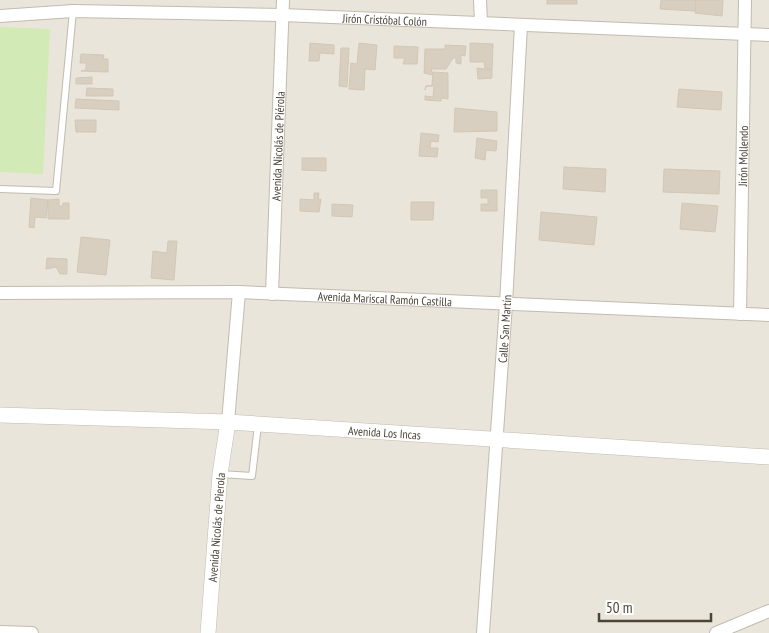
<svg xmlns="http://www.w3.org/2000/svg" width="769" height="633" font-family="'PT Sans Narrow',sans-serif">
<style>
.residential{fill:#eae5da}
.green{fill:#d2eab5}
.building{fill:#d8cfc1;stroke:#d3c7b4}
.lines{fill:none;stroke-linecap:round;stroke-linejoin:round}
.service-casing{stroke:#c2bbae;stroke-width:8}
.minor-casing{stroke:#c2bbae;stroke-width:14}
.tertiary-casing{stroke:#c2bbae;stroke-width:16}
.service{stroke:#fff;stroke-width:6}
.minor{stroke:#fff;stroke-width:12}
.tertiary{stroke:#fff;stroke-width:15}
.labels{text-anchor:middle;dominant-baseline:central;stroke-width:4;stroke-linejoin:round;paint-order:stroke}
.street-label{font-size:12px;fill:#4b4439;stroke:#fff}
</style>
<rect width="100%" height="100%" fill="#f6f3ec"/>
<rect class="residential" x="0" y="0" width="769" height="633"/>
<path class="green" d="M0,27L50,29L43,174L0,172Z"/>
<g class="building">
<rect x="547" y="0" width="30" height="4"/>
<path d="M661,0H696L695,11L660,9Z"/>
<path d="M696,0H723L722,16L695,13Z"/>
<path d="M310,43L334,45V54L320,53L319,61H309Z"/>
<path d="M359,43L377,45L375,70L365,69L364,90L349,89L351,63L357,64Z"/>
<path d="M470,43L493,44L492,70L485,68L484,62H470Z"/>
<path d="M445,45L466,46L465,56L461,55V64L456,63V58H453L446,69H431L433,75L424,73L425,49H445Z"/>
<path d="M394,46L418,47L417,64H403L405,58H394Z"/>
<path d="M341,48H349L347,87L339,86Z"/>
<path d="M81,54L104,55L103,59H108V72L81,71L86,70V63H80Z"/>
<path d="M477,68L492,70V78L478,79Z"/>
<path d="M433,72L448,73V99L441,98V101L425,100V96L433,97L434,86H426L425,90L426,86H432Z"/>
<path d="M92,77V84H76V78Z"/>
<path d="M87,88L113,89V96H86Z"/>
<path d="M679,89L722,92L721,110L677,107Z"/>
<path d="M76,99L119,101V110L75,108Z"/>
<path d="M455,108L497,112V131L454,132Z"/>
<path d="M75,120H96V132H76Z"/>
<path d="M421,133L439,135L438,142L431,141L430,148H438L437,157L419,156Z"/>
<path d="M477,138L497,141L496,151L486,150L485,160L475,158Z"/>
<path d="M302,158H326V171L302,170Z"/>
<path d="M564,167L606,169L605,192L563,189Z"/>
<path d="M664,169L720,171L719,194L663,192Z"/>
<path d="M481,190H497V211H481V204H488V198H481Z"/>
<path d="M314,193H319L318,199H321L319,212L300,211V199L314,200Z"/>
<path d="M31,198L48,200L46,218L35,217L34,228L29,227Z"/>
<path d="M59,199V205L62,207L63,203H69V219H48V200Z"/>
<path d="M411,202H434L433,220H411Z"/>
<path d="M682,203L718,206L715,232L680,229Z"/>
<path d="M332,204L353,205L352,217L332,216Z"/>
<path d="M541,212L597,217L594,245L539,240Z"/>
<path d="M81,237L110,240L106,275L77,272Z"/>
<path d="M168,241H177L174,280L151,278L153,251L167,253Z"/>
<path d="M47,258L67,259V274H60L56,267L46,269Z"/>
</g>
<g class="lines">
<g class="service-casing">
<g id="service">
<path d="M0,189L56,191L73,11"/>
<path d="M220,474L252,476L258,425"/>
</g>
</g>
<g class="minor-casing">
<g id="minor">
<path d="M480,0L481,23"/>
<path id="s1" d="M0,16L73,11L282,15L769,35"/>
<path id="s2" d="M0,293L239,292L769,315"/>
<path id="s3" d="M272,294L283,0"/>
<path id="s4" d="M740,314L745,0"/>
<path d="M228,422L239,292"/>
<path d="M0,632L32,633"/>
<path id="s5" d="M483,633L506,304L521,25"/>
<path d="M716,633L769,611"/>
</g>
</g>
<g class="tertiary-casing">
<g id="tertiary">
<path id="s6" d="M0,415L228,422L769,457"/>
<path id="s7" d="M208,633L220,474L228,422"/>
</g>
</g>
<use href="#service" class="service"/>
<use href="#minor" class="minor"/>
<use href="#tertiary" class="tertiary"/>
</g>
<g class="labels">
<g class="street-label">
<text stroke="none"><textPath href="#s1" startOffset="385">Jirón Cristóbal Colón</textPath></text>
<text stroke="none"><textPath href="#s3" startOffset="148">Avenida Nicolás de Piérola</textPath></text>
<text stroke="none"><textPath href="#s4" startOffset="158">Jirón Mollendo</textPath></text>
<text stroke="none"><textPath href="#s2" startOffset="385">Avenida Mariscal Ramón Castilla</textPath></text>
<text stroke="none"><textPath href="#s5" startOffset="305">Calle San Martín</textPath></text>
<text stroke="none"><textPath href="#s6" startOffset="385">Avenida Los Incas</textPath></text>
<text stroke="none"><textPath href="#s7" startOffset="106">Avenida Nicolás de Pierola</textPath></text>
</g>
</g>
<path d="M599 613v8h112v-8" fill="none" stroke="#4b4439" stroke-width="2.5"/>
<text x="606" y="613" font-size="15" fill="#4b4439" stroke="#ffffff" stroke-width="4" paint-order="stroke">50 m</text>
</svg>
